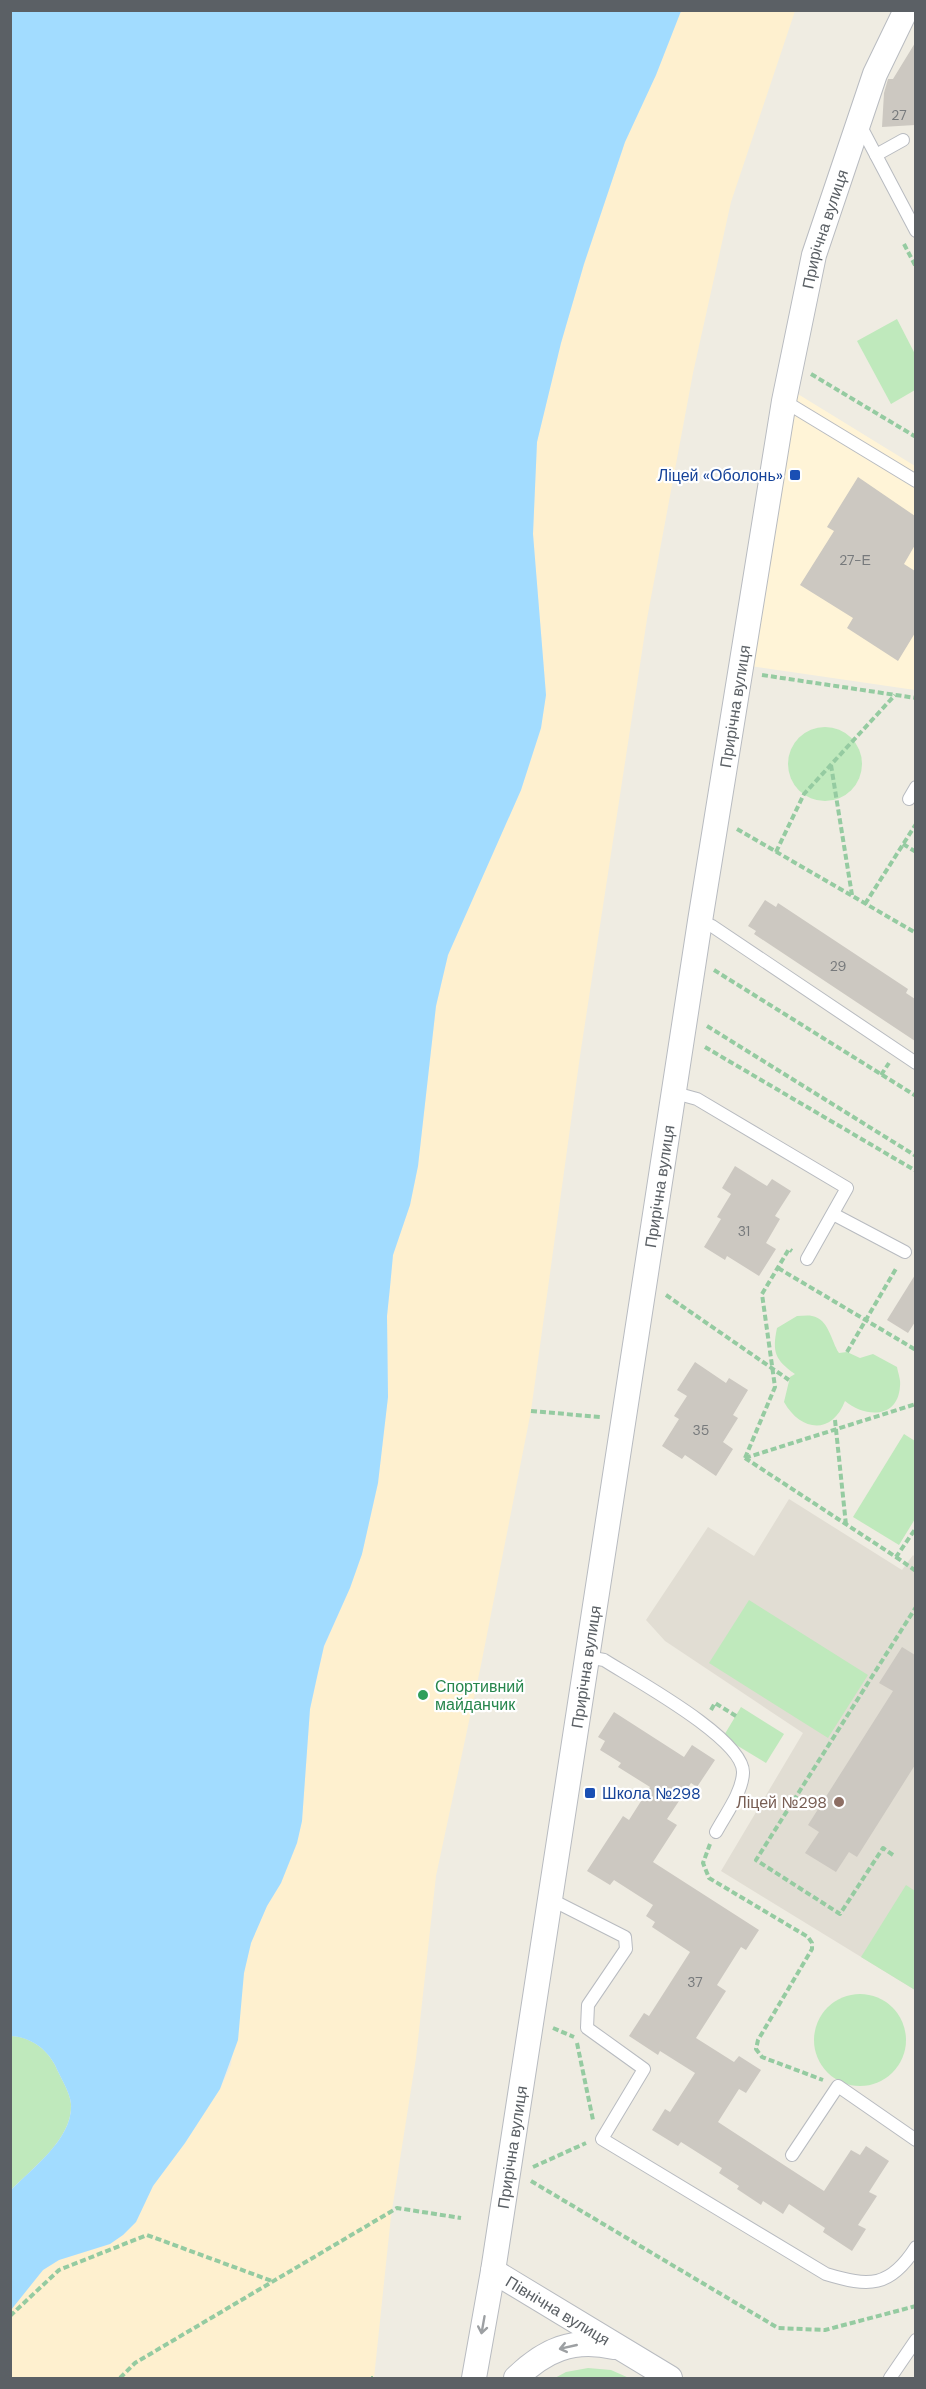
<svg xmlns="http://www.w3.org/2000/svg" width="926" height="2389" font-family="'DM Sans',sans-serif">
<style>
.commercial{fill:#fff4d7}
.education{fill:#e1ddd3}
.green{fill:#bfe9bc}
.sand{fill:#fef0cf}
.water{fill:#a2dcff}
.building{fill:#ccc8c1}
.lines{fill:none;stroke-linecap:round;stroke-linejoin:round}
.service-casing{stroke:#b8bbc0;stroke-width:14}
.minor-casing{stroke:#b8bbc0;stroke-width:26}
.path{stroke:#95cba1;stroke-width:4;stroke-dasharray:6 3;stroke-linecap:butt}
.service{stroke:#fff;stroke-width:12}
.minor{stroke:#fff;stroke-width:24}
.oneway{stroke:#9da0a3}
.transit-dot{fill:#1a4fb4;stroke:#fff;stroke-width:2}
.leisure-dot{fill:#2e9e5b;stroke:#fff;stroke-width:2}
.education-dot{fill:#8d6e63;stroke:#fff;stroke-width:2}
.labels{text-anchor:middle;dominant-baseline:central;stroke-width:4.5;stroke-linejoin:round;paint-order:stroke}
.number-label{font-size:14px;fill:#777a7c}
.street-label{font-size:16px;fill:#5b6065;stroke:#fff}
.transit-label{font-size:16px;fill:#164399;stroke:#fff;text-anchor:end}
.leisure-label{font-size:16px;fill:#27864d;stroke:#fff;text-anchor:start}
.education-label{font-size:16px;fill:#785e54;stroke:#fff;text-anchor:end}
</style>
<rect width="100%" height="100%" fill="#efece2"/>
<path class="commercial" d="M793,391L915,466V690L750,666Z"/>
<path class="education" d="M789,1499L902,1570L913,1555L915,1557V1990L721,1871L803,1733L665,1641L646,1620L708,1527L754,1556Z"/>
<g class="green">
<path d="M897,319L915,354V390L891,404L857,341Z"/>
<circle cx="825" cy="764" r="37"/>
<path d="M797,1316C802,1316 808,1315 812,1316C829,1319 831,1341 839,1353L847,1352L860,1358L873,1354L897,1367C898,1373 901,1380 900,1386C898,1420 864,1417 845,1401C832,1435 801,1432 784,1402L790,1377L795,1374C775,1360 772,1352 777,1328Z"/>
<path d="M904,1434L915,1441V1519L899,1545L853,1517Z"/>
<path d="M749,1600L868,1675L828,1738L709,1663Z"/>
<path d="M741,1707L784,1734L766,1763L723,1737Z"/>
<path d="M906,1885L915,1891V1990L861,1957Z"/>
<circle cx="860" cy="2040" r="46"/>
<path d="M11,2036C30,2037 46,2048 55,2065C60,2077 70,2092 71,2104C73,2139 32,2168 11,2190Z"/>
<path d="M588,2368L611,2370L629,2378H555L566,2372Z"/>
</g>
<path class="sand" d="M681,11H795L731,202L693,373L647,619L580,1056L531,1411L481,1665L436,1876L416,2058L391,2216L374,2378H11L10,2310L43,2270L59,2260L110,2244L136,2222L153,2186L185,2143L220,2089L231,2065L244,1973L251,1943L267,1906L281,1883L297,1843L302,1821L310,1709L317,1677L324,1647L350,1588L362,1554L378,1483L388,1397L387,1316L390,1287L393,1255L410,1205L418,1166L436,1006L448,955L521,790L541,728L546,695L533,534L537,442L561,343L584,264L625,142L656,75Z"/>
<path class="water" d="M11,10L681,11L656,75L625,142L584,264L561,343L537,442L533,534L546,695L541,728L521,790L448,955L436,1006L418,1166L410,1205L393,1255L390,1287L387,1316L388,1397L378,1483L362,1554L350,1588L324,1646L317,1677L310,1709L302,1821L297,1843L281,1883L267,1906L251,1943L244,1973L238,2040L220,2089L185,2143L153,2186L136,2222L123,2235L110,2244L59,2260L43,2270L11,2310V2190C32,2168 73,2139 71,2104C70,2092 60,2077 55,2065C46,2048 30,2037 10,2036Z"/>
<g class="building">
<path d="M915,43V125L882,127L884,93L888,79H893Z"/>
<path d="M858,477L915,516V545L904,564L915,571V633L898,661L847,628L853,618L800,585L834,531L827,527Z"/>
<path d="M765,900L776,907L778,903L908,989L906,993L915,999V1041L754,934L756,931L748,926Z"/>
<path d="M735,1166L767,1186L772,1179L791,1191L775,1216L780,1219L766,1243L776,1249L759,1276L727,1256L725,1260L704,1247L721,1219L717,1217L731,1194L722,1188Z"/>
<path d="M915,1275V1322L908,1333L887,1320Z"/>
<path d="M695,1362L726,1383L729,1378L748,1390L733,1415L738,1418L723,1442L733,1449L716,1476L685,1455L682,1459L662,1446L679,1419L674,1416L687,1396L677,1390Z"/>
<path d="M902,1647L915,1655V1765L857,1857L849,1852L836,1872L805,1853L819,1832L808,1825L893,1691L879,1683Z"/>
<path d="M614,1712L684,1757L692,1745L715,1760L697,1787L691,1783L667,1819L677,1825L653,1862L759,1930L746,1950L741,1947L717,1985L726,1991L696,2038L734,2062L739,2056L761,2070L746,2093L739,2089L718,2122L824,2191L851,2150L860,2155L866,2146L889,2161L869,2192L877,2196L858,2225L866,2229L852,2251L823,2232L825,2228L789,2204L783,2214L763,2201L761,2205L737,2189L739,2186L719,2173L722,2168L681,2142L678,2146L652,2130L665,2109L670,2112L695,2073L660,2051L658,2055L629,2036L644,2013L649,2016L690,1952L652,1927L655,1922L646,1916L653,1905L614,1880L610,1885L587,1871L623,1816L629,1820L650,1787L618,1767L621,1763L600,1750L605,1741L598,1737Z"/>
</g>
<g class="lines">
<g class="service-casing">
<g id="service">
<path d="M859,123L916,231"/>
<path d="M876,155L903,140"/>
<path d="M784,401L916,481"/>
<path d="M909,799L916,787"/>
<path d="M700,921L712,926L916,1063"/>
<path d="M675,1093L697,1099L847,1188L807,1259"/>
<path d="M833,1214L905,1252"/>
<path d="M588,1657L604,1660C632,1678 745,1739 743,1773C742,1793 725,1815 716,1832"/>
<path d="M550,1899L625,1937L626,1949L588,2005L587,2028L644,2069L602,2139L826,2274C869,2287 890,2288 916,2247"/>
<path d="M792,2155L838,2086L916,2140"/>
<path d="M890,2378L916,2340"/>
</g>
</g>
<g class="minor-casing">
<g id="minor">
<path id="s1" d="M493,2271L670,2378"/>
<path id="s2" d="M474,2378L493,2271L700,921L784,401L814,255L875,74L906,10"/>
<path d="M516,2378C545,2350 572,2338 614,2347"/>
</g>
</g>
<g class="path">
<path d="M904,244L916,267"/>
<path d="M811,374L916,437"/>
<path d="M762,675L916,698"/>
<path d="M831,765L852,895"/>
<path d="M737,829L916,933"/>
<path d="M903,844L916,852"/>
<path d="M776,852L804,794L895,695"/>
<path d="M865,904L916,824"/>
<path d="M714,970L916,1096"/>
<path d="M707,1026L916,1156"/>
<path d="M705,1047L916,1171"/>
<path d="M881,1075L889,1063"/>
<path d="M778,1268L916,1350"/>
<path d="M666,1295L789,1380"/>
<path d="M847,1352L897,1267"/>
<path d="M531,1411L600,1417"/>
<path d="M835,1420L846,1525"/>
<path d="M745,1458L775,1387L762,1294L789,1249L792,1251"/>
<path d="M745,1458L896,1557L916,1528"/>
<path d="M745,1458L916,1404"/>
<path d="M896,1557L916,1571"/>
<path d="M711,1710L715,1703L736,1716"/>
<path d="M710,1844L703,1863L709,1878L808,1937L812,1943V1949L758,2040L756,2049L762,2057L823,2080"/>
<path d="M893,1855L883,1848L840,1914L756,1860L916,1607"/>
<path d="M553,2028L574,2037"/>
<path d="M577,2043L593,2120"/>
<path d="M533,2167L586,2143"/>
<path d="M531,2181L778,2328L825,2330L916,2306"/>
<path d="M10,2316L59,2270L147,2235L272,2281"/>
<path d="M120,2378L135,2363L397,2208L461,2218"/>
<path d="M371,2378H373"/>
</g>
<use href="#service" class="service"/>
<use href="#minor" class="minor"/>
</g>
<defs><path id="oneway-shaft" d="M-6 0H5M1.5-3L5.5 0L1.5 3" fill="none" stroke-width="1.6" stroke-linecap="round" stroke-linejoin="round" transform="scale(1.5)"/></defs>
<g class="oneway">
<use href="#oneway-shaft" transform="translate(483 2325) rotate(100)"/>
<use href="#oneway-shaft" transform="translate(568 2347) rotate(167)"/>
</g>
<g class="transit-dot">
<rect x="789" y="469" width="12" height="12" rx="3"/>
<rect x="584" y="1787" width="12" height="12" rx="3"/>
</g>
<circle class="leisure-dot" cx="423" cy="1695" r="6"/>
<circle class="education-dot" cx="839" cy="1802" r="6"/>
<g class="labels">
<g class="number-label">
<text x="899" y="115">27</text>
<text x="855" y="560">27-Е</text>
<text x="838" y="966">29</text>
<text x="744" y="1231">31</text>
<text x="701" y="1430">35</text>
<text x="695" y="1982">37</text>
</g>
<g class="street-label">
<text stroke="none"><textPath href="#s2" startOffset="2178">Прирічна вулиця</textPath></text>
<text stroke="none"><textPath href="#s2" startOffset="1692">Прирічна вулиця</textPath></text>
<text stroke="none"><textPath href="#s2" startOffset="1206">Прирічна вулиця</textPath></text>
<text stroke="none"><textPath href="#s2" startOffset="720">Прирічна вулиця</textPath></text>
<text stroke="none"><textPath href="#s2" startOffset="234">Прирічна вулиця</textPath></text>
<text stroke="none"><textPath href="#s1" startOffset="76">Північна вулиця</textPath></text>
</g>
<g class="transit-label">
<text x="783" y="475">Ліцей «Оболонь»</text>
<text x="602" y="1793" text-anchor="start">Школа №298</text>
</g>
<g class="leisure-label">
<text x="435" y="1686">Спортивний<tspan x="435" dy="18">майданчик</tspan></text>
</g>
<g class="education-label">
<text x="827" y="1802">Ліцей №298</text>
</g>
</g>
<rect width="926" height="2389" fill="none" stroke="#5b6065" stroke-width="24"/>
</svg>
